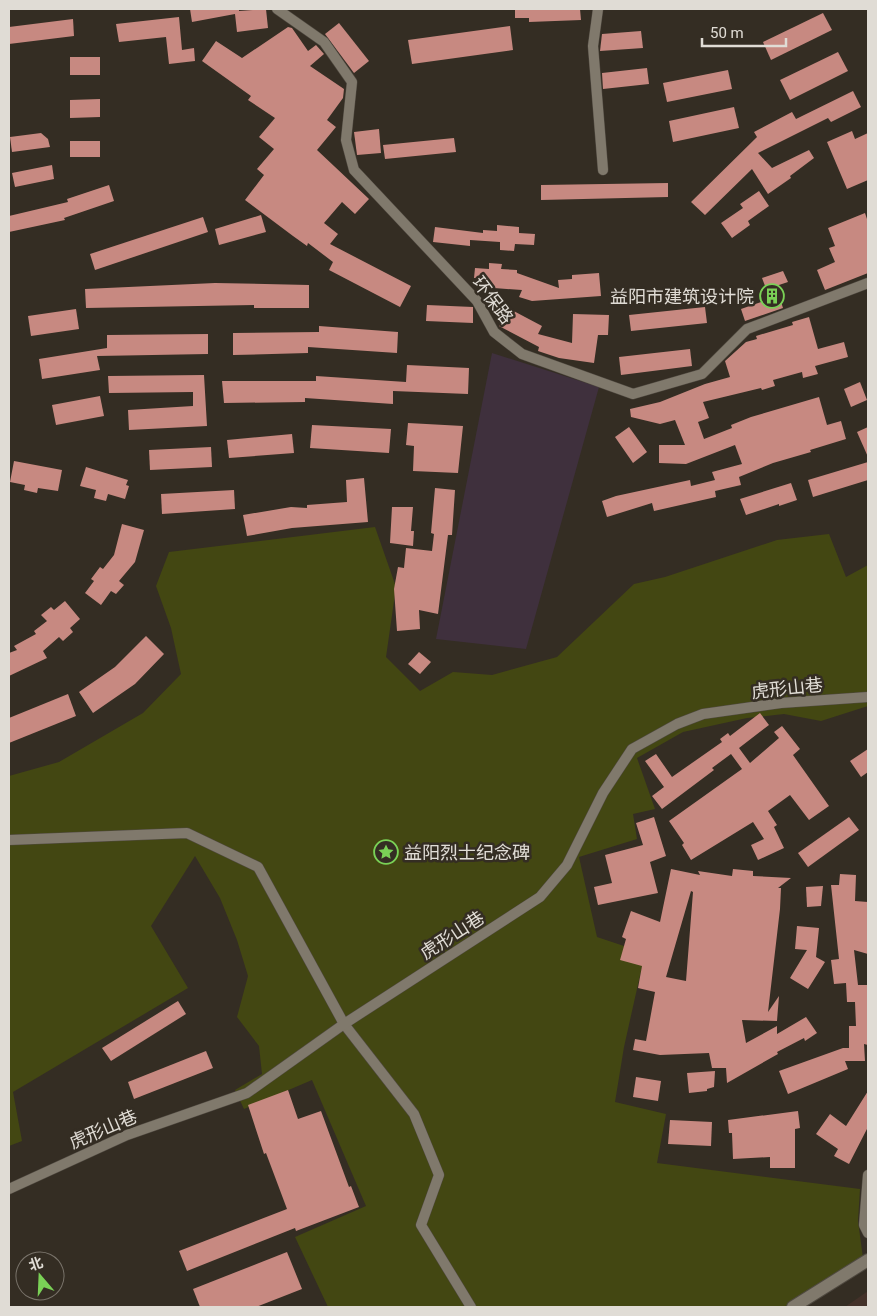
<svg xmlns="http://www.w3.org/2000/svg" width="877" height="1316" font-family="Roboto,'Noto Sans SC',sans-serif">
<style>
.industrial{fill:#3f303d}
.medical{fill:#433129}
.green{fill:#434712}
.building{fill:#c78981;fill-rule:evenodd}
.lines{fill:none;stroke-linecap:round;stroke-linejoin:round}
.minor-casing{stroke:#4f4940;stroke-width:11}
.tertiary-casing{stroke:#4f4940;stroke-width:14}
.minor{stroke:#80796c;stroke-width:10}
.tertiary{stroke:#80796c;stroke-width:12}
.labels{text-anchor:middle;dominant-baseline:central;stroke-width:5;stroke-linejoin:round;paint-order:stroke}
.poi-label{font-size:18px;fill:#e0dcd5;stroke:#342d23;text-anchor:end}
.street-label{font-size:18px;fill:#e0dcd5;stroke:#342d23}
</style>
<rect width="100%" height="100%" fill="#342d23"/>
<path class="industrial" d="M492,353L599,387L526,649L436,639Z"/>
<path class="medical" d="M868,1291V1307H845Z"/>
<path class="green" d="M375,527L396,587L386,657L420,691L453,672L492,675L557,657L634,584L665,577L777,540L829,534L846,577L868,565V706L821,721L784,714L747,718L683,732L637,758L655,809L633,814L637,839L579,857L597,937L645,953L624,1047L615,1102L666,1114L657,1163L860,1189L858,1221L863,1258L784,1307H328L295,1237L366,1206L312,1080L244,1109L235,1090L262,1074L259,1046L237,1017L248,976L237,940L220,898L195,856L151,926L188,988L13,1092L22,1141L9,1146V776L59,762L143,713L181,674L171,628L156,586L169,552Z"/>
<g class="building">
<path d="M190,9H239V11L266,9L268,28L237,32L235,14L192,22Z"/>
<path d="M515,9H580L581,20L529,22V18H515Z"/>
<path d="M823,13L832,30L771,60L763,42Z"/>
<path d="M179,17L182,50L194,48L195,61L169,64L166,37L119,42L116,24Z"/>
<path d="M73,19L74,36L9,44V27Z"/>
<path d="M339,23L369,61L354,73L325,34Z"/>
<path d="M510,26L513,50L412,64L408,40Z"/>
<path d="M288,27L292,28L308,51L316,45L324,54L310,66L344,89L343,98L327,120L336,127L317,150L369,199L355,214L342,202L324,223L338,234L330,244L411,286L400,307L329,270L333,262L308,243L307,246L293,236L245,200L264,175L257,169L274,149L259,137L275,118L248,100L251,96L202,61L216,41L242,58Z"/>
<path d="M641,31L643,48L600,51L602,34Z"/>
<path d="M838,52L848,71L790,100L780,80Z"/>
<rect x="70" y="57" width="30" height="18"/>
<path d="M647,68L649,84L603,89L602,73Z"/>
<path d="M728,70L732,89L667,102L663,83Z"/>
<path d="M853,91L861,107L831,122L828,118L758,153L772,168L809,150L814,158L790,176L791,178L768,194L752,169L705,215L691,202L757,137L754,132L792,112L796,119Z"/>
<path d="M100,99V117L70,118V100Z"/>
<path d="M734,107L739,128L673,142L669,121Z"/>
<path d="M379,129L381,153L357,155L354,132Z"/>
<path d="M852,131L855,139L868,133V180L847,189L827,142Z"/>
<path d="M41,133L48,139L50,147L12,152L10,137Z"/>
<path d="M454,138L456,152L385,159L383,145Z"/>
<rect x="70" y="141" width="30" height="16"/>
<path d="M52,165L54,179L15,187L12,173Z"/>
<path d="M668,183V197L541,200V185Z"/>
<path d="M109,185L114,201L64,218L65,220L9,232V216L68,202L67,199Z"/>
<path d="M759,191L769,206L748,221L750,225L732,238L721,223L743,208L740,204Z"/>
<path d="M865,213L868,222V273L825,290L817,270L835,262L829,248L835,246L828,228Z"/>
<path d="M261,215L266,232L219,245L215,229Z"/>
<path d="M203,217L208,232L95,270L90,254Z"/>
<path d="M497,225L519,227V233L535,234L534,245L515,244L514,251L500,250V242L470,240V246L433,242L435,227L483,233V230L497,231Z"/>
<path d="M489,263L502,264L501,269L517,270V273L559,288L558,280L572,279V275L599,273L601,296L532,301L519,297L522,290L494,288L481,284V278H474L475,268L489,269Z"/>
<path d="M783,271L788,282L776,286L783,308L745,321L741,309L770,299L762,278Z"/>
<path d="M215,283L309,285V308H254V305L86,308L85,289Z"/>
<path d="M427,305L473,307V323L426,321Z"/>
<path d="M705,307L707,323L631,331L629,315Z"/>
<path d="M508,308L542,326L538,334L572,343L573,314L609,315L608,335H598L594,363L559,358L538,351L539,347L499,326Z"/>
<path d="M76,309L79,329L31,336L28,316Z"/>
<path d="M809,317L818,349L844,342L848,357L815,366L818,374L803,378L802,372L773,380L775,386L762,390L761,388L703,402L709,418L698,422L704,439L732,428L731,425L751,417L819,397L827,425L841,421L846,439L810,450L811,452L773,463L739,477L741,485L715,491L716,497L654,511L652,503L607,517L602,501L616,496L690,480L691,486L715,480L712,472L742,464L735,445L686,464L659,463V445H685L675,420L660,424L631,417L630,409L660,402L705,384L730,377L725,361L746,342L757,339L756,336L793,325L792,322Z"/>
<path d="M319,326L398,332L397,353L308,347V353L233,355V333L319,332Z"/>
<path d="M208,334V354L97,356L100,370L42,379L39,359L107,348V335Z"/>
<path d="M690,349L692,366L621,375L619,357Z"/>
<path d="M407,365L469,368L468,394L393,391V404L305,398V402L224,403L222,381H316V376L406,382Z"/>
<path d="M204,375L207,426L129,430L128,410L193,406V392L109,393L108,376Z"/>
<path d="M860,382L867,400L851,407L844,389Z"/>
<path d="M100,396L104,416L56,425L52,405Z"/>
<path d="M408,423L463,426L458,473L413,471L414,446L406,445Z"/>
<path d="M312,425L391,429L389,453L310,448Z"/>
<path d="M629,427L647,452L633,463L615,437Z"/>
<path d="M868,427V457L857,432Z"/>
<path d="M292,434L294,453L229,458L227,440Z"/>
<path d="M211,447L212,467L150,470L149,450Z"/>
<path d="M14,461L62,470L58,491L38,488L37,493L24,490L25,485L10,482Z"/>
<path d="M868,462V480L813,497L808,480Z"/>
<path d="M86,467L128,480L126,485L129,486L125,499L108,494L106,501L94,498L96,490L80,486Z"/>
<path d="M364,478L368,522L292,528L247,536L243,515L291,507L307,508V505L347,502L346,480Z"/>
<path d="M791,483L797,500L779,506V504L746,515L740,499Z"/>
<path d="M435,488L455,490L452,535H448L438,614L419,610L420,629L397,631L394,589L398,567L404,568L406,548L432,551L434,534L431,533Z"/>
<path d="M234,490L235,509L162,514L161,494Z"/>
<path d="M392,507H413L411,531H414L413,546L390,543Z"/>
<path d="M122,524L144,530L135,562L119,581L124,585L116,594L111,591L101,605L85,593L94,581L91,579L100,567L103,569L114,555Z"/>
<path d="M65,601L80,619L70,628L73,632L63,641L59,637L43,651L47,658L9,676V653L17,650L14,646L36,634L34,631L47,621L41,615L51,607L54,610Z"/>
<path d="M146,636L164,654L135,684L93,713L79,692L115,667Z"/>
<path d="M419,652L431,662L420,674L408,664Z"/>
<path d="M68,694L76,716L9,743V718Z"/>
<path d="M760,713L769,725L739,748L750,763L779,738L774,732L782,726L800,749L793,755L829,806L809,820L790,795L768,811L777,825L774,827L784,848L758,860L751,845L764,839L753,822L691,860L682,845L684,843L669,821L742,769L731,754L712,768L714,770L662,809L652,796L664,787L645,761L656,754L672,777L722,742L720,739L728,733L730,736Z"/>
<path d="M868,749V772L861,777L850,761Z"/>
<path d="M654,817L666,856L650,862L658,893L598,905L594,887L612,883L605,855L643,845L636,823Z"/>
<path d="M849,817L859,830L808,867L798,853Z"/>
<path d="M671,869L700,875L698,871L732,876L733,869L753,871V876L791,878L778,888H781L780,909L768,1012L779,996L777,1021L742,1020L746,1043L777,1026V1034L806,1017L817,1033L805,1041L804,1038L777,1052L778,1054L727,1083L726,1068H712L709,1053L660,1055L633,1050L635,1039L646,1041L655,992L638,988L642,966L620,960L626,939L622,937L631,911L660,922ZM691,891L693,892L686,981L666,977Z"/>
<path d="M840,874L856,875L855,901L868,902V954L854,950L858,985H868V1045L864,1044L865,1061H845L848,1069L788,1094L779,1071L843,1048H849V1026H856L855,1002H847L846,983L834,984L831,960L839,959L831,885H839Z"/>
<path d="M823,886L821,906L807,907L806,887Z"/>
<path d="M797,926L819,928L816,957L825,962L808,989L790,978L807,950L795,949Z"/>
<path d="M178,1001L186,1014L111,1061L102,1048Z"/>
<path d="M206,1051L213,1068L134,1099L128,1082Z"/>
<path d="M715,1071L714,1087L707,1089V1091L689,1093L687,1073Z"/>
<path d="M636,1077L661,1081L658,1101L633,1097Z"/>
<path d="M288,1090L298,1119L321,1111L349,1187L351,1186L359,1207L296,1231L295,1228L187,1271L179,1251L287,1209L266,1153L264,1154L248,1105Z"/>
<path d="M868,1091V1127L849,1164L834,1156L838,1149L816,1134L830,1114L846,1126Z"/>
<path d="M798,1111L800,1128L795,1129V1168H770V1157L733,1159L732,1133H729L728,1120Z"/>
<path d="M670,1120L712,1122L711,1146L668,1144Z"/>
<path d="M287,1252L302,1289L256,1307H200L193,1289Z"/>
</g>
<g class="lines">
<g class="minor-casing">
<g id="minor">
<path d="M277,9L324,42L352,82L346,140L354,170L477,301L494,332L522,354L633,394L702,374L747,329L868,283"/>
<path d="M598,9L593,46L603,170"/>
<path d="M9,840L187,833L258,867L344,1024L414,1114L439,1175L421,1225L471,1307"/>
<path d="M868,1175L864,1225L868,1233"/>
<path d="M9,1189L127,1135L247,1093L344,1024L540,897L567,865L603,793L632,749L677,724L703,714L781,703L868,697"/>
</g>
</g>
<g class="tertiary-casing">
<path id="tertiary" d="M793,1307L868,1260"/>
</g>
<use href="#minor" class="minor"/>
<use href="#tertiary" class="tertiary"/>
</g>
<defs>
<g id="building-ring" transform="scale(1.25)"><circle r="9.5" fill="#342d23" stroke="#7ad156" stroke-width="1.5"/><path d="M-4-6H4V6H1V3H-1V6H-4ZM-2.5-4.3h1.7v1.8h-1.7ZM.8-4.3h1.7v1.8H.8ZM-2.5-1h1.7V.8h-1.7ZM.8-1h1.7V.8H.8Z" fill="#7ad156"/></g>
<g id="sight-ring" transform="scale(1.25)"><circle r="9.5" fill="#342d23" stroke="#7ad156" stroke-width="1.5"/><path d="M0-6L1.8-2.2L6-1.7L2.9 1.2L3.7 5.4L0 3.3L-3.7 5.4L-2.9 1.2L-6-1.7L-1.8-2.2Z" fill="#7ad156"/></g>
</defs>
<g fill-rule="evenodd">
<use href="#building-ring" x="772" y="296"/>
<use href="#sight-ring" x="386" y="852"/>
</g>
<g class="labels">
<g class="poi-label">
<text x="754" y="296">益阳市建筑设计院</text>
<text x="404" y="852" text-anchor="start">益阳烈士纪念碑</text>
</g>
<g class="street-label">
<text transform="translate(493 300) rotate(53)">环保路</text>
<text transform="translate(787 688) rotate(-6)">虎形山巷</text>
<text transform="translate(452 935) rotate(-33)">虎形山巷</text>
<text transform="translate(103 1129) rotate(-23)">虎形山巷</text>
</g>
</g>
<rect width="877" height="1316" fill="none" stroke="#e0dcd5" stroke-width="20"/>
<g transform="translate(40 1276) rotate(341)"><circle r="24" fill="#342d23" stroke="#79736a"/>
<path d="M0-4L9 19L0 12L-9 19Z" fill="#7ad156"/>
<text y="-8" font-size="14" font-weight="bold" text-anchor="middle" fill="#e0dcd5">北</text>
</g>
<path d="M702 38v8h84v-8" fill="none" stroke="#e0dcd5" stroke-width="2.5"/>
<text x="710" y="38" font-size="15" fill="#e0dcd5" stroke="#342d23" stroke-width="4" paint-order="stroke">50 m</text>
</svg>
